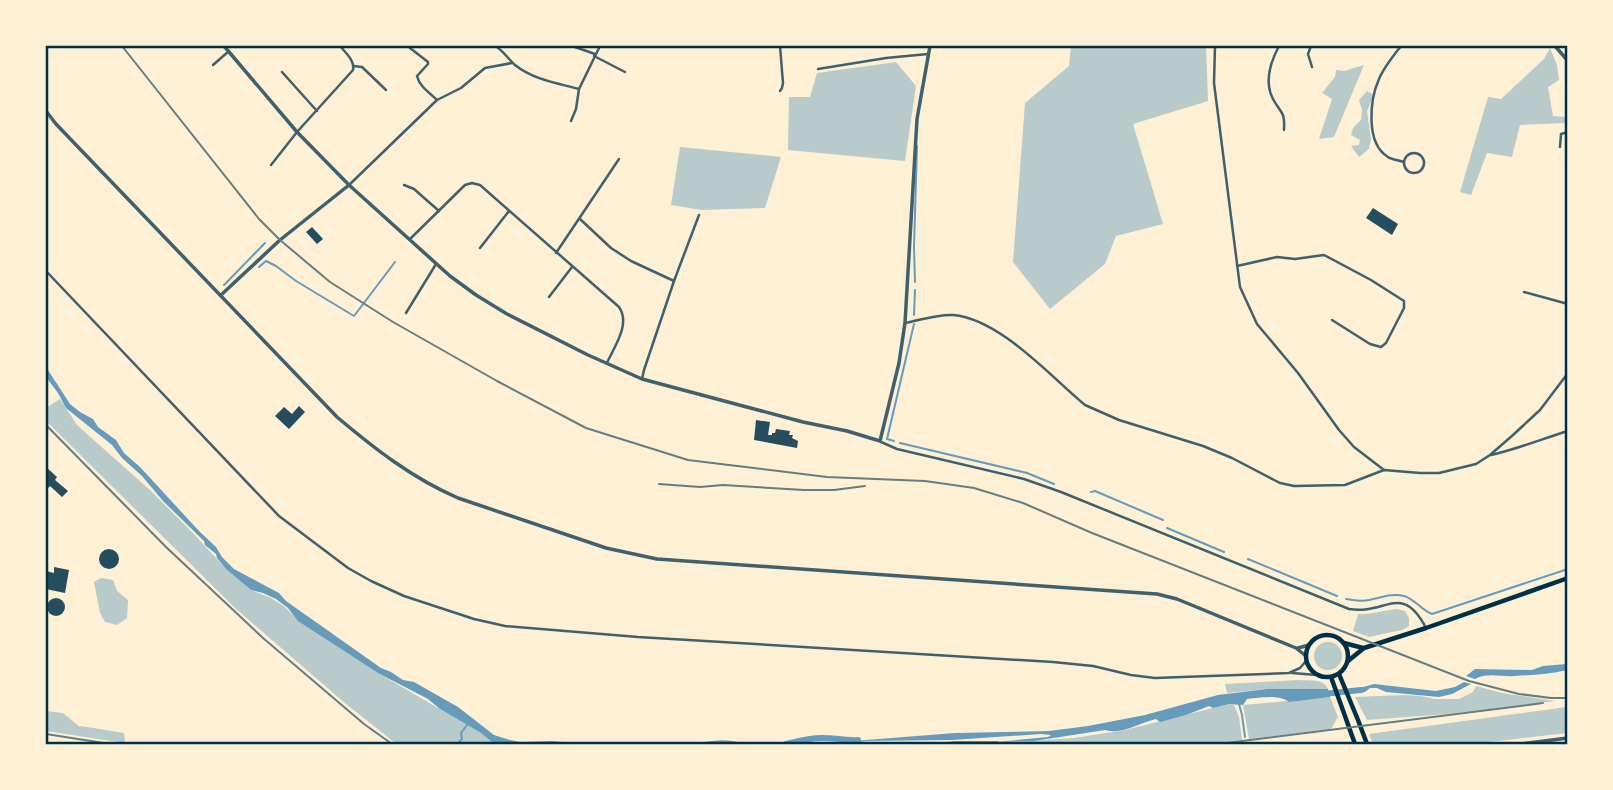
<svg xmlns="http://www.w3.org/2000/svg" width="1613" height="790" font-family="Inter,sans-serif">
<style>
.green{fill:#b9caca}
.water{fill:#669bbc}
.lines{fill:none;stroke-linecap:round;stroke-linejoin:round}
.stream{stroke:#669bbc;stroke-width:2}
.canal{stroke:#669bbc;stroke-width:6}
.building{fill:#264d5e}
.minor{stroke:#3f606c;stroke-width:2.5}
.tertiary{stroke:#3f606c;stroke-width:3.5}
.trunk{stroke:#003049;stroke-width:4.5}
.rail{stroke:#657d81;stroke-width:2}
.neatline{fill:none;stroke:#003049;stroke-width:2.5}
</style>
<rect width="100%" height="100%" fill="#fdf0d5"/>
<g class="green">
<path d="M1071,46H1206L1208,101L1133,124L1163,224L1116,236L1105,264L1050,309L1013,262L1025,103L1069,66Z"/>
<path d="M1550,48L1557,65L1559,80L1548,87L1553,116L1567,117V123L1520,125L1512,157L1487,153L1471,195L1460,192L1488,97L1501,99L1544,59Z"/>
<path d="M896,62L916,86L905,161L788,150L789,97H810L817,73Z"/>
<path d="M1364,65L1334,137L1319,139L1332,99L1322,93L1335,77L1336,70L1344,71Z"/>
<path d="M1367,91L1374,95L1367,111L1371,139L1369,149L1359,157L1351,146L1359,145L1360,140L1351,135L1353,128L1361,120L1362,110L1359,100Z"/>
<path d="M680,147L781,157L765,208L702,210L671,205Z"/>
<path d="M60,399L77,425L151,491L192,532L226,569L251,590L271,598L285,607L299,621L378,673L481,733L492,742L499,744H398L394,742L346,704L235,608L46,421V408Z"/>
<path d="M101,578L113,580L117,591L128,600L127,618L117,625L105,622L100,613L94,582Z"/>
<path d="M1397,609L1405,611L1409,618V626L1402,630L1369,637L1353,631L1358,614C1370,615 1384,610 1397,609Z"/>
<circle cx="1328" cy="656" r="14"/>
<path d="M1298,680C1308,681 1324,678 1328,689H1267L1227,693L1225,684Z"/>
<path d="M1476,686L1502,693L1555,701L1447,714L1367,720L1355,697L1404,695L1420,696L1435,699H1459L1473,692Z"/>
<path d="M1330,697L1338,717L1331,729L1249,739L1243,705Z"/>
<path d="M1229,704L1234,705L1239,717L1242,740L1205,744H988L1074,738L1125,730Z"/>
<path d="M1567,707V733L1471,744H1373L1369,734Z"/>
<path d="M46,711L63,713L80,727L81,726L124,733L125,743L46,731Z"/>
</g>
<g class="water">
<path d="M46,367L70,404L80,412L93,419L98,427L116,440L124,453L140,467L199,531L216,547L222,557L234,569L279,593L286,601L381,668L391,672L403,680L414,682L458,707L494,735L510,740L521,742L552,741L585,744H627H502L492,742L481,733L440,709L428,699L378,673L298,621L288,608L276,599L263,593L251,590L226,569L217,558L216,554L205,545L204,541L163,501L142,476L122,458L112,445L66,408L58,393L46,377Z"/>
<path d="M1567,664V670C1550,674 1533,675 1515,676C1502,677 1486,672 1475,679L1466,676L1475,669L1532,670L1543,666Z"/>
<path d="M1464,682L1471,684L1452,694L1439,697L1386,692L1377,688H1370L1365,692L1353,693V690L1374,684L1436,691L1455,687Z"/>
<path d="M1267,689H1328L1330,697L1289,702C1278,694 1260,698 1247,699L1243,705L1229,704L1213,708L1209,706L1186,715L1160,722L1156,719C1139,723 1122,735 1105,730L1034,741L996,742L1048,737L1051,735L1041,734L952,740L860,741L877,744L922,742L928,744H733L738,743H785L794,740L814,744L849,743L853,741L955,733L1049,731L1088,726L1145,715L1218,695Z"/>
</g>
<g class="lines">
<g class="stream">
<path d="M259,267L266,261L276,266L296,281L354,316L395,262"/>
<path d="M915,282L914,247L917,146"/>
<path d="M224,285L265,243"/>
<path d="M914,315L915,290"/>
<path d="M894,441L887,439L914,324"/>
<path d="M900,443L1027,473L1054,484"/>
<path d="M1091,492L1095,491L1163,520"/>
<path d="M1167,528L1224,552"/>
<path d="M1248,559L1337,596"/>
<path d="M1346,599C1354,600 1361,602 1369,600C1381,598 1391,593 1404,596C1415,599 1421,610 1432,614L1568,569"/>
<path d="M1239,704L1242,715L1245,737"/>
<path d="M457,744L462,739L461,733L467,725"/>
<path d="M700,744C713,741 730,740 742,744"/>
<path d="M939,744L955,742H998"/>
</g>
<g class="canal">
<path d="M1323,694L1361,690"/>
<path d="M786,744C798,741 812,737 825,738C836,738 847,741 858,740"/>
</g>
</g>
<g class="building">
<path d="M1373,208L1398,224L1392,235L1366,218Z"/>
<path d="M312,227L323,239L317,244L306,232Z"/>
<path d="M299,406L305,412L289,429L275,416L284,407L292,414Z"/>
<path d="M756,420L770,422L768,435H772V433H775L776,429L790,431L789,435H793L792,438L798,441L797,448L754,440Z"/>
<path d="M46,467L57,477L55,480L68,491L62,497L50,486L46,490Z"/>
<circle cx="109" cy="559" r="10"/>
<path d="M54,567L69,570L65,593L46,589V571L54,573Z"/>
<circle cx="56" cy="607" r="9"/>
</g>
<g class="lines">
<g class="minor">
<path d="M495,46C504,51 508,59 515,65C534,80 557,83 579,89"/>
<path d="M572,46L595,54"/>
<path d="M780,46L783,83L782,88L780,91"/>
<path d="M1215,46L1214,83L1240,287L1257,324L1298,373L1339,430L1354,447L1384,470"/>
<path d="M1279,46C1271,61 1264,82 1273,99C1281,114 1285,110 1284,130"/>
<path d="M1311,46L1308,54L1312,67"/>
<path d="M1401,46C1393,56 1384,67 1379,79C1370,99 1365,143 1388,157C1392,160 1399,160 1404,162"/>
<path d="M594,56L625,72"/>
<path d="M213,65L229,51"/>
<path d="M354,66L362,67L386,90"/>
<path d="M818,69L886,58L928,54"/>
<path d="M282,72L317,111"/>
<path d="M437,100L461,88L485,68L512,63"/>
<path d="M571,121L576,109L579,89L600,46"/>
<path d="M1560,147L1561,134L1568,132"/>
<circle cx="1414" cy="163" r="10"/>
<path d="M271,165L297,132L353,70C355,61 346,53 340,46"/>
<path d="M349,185L437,100C430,93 419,86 417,76L428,64V62L410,48"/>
<path d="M404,185L414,189L439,211"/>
<path d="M580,219L611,248L631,261L674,281"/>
<path d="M410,239L465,185L472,183L480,185L619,307C631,324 614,347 607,363"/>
<path d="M480,248L509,211"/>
<path d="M556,253L619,159"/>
<path d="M1237,266L1277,257L1295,259L1324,255L1371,280L1404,301V308L1386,343L1381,347L1370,344L1332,320"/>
<path d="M46,271L279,516L348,568L371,581L404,596L474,619L505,626L529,628L638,637L1053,662L1093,666L1131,675L1155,678L1289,673L1300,668L1306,661"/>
<path d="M1524,292L1568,304"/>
<path d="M549,297L572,267"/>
<path d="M406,313L436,264"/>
<path d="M905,323C921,320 938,314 953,315C1000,319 1050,376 1085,405L1119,420L1203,446L1232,458L1280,483L1294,486L1345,485L1384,470L1420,473H1439L1476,464L1490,455L1513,435L1540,410L1568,373"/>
<path d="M642,379L644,370L674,281L699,215"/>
<path d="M881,442L897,449L1024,479L1061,492L1349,609C1386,615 1402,582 1426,628"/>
<path d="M1491,455C1517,449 1542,439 1568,431"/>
<path d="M1292,673L1317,675"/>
</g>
<g class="tertiary">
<path d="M224,46L297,132L349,185L450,276L476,295L507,314L588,355L642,379L803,422L847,431L880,441L899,363L905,323L917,119L930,46"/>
<path d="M1555,46L1568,61"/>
<path d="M46,111L56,124L337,417C375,449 412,478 458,498L606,548L657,559L1157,594L1177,599L1296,648L1306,656"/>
<path d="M221,295L280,240L349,185"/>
<path d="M1298,648L1309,645"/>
<path d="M1521,744L1568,738"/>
</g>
<g class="trunk">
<circle cx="1327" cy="656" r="21"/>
<path d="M1344,643L1363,648"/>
<path d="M1348,661L1364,648L1426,628L1568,578"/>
<path d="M1339,674L1358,720L1367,744"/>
<path d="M1331,677L1355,744"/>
</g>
<g class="rail">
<path d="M122,46L259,219L280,240L330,282L393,322L497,381L586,428L688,460L827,477L925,481L974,488L1023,503L1092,533L1469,681L1519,694L1551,698H1568"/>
<path d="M46,425L166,547L263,638L364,724L392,744"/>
<path d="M659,484L700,487L723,485L804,490H834L865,486"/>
<path d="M46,734L110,744"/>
<path d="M1218,744L1543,703"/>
</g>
</g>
<rect width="1613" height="790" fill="none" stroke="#fdf0d5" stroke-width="94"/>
<rect x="47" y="47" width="1519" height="696" class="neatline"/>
</svg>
